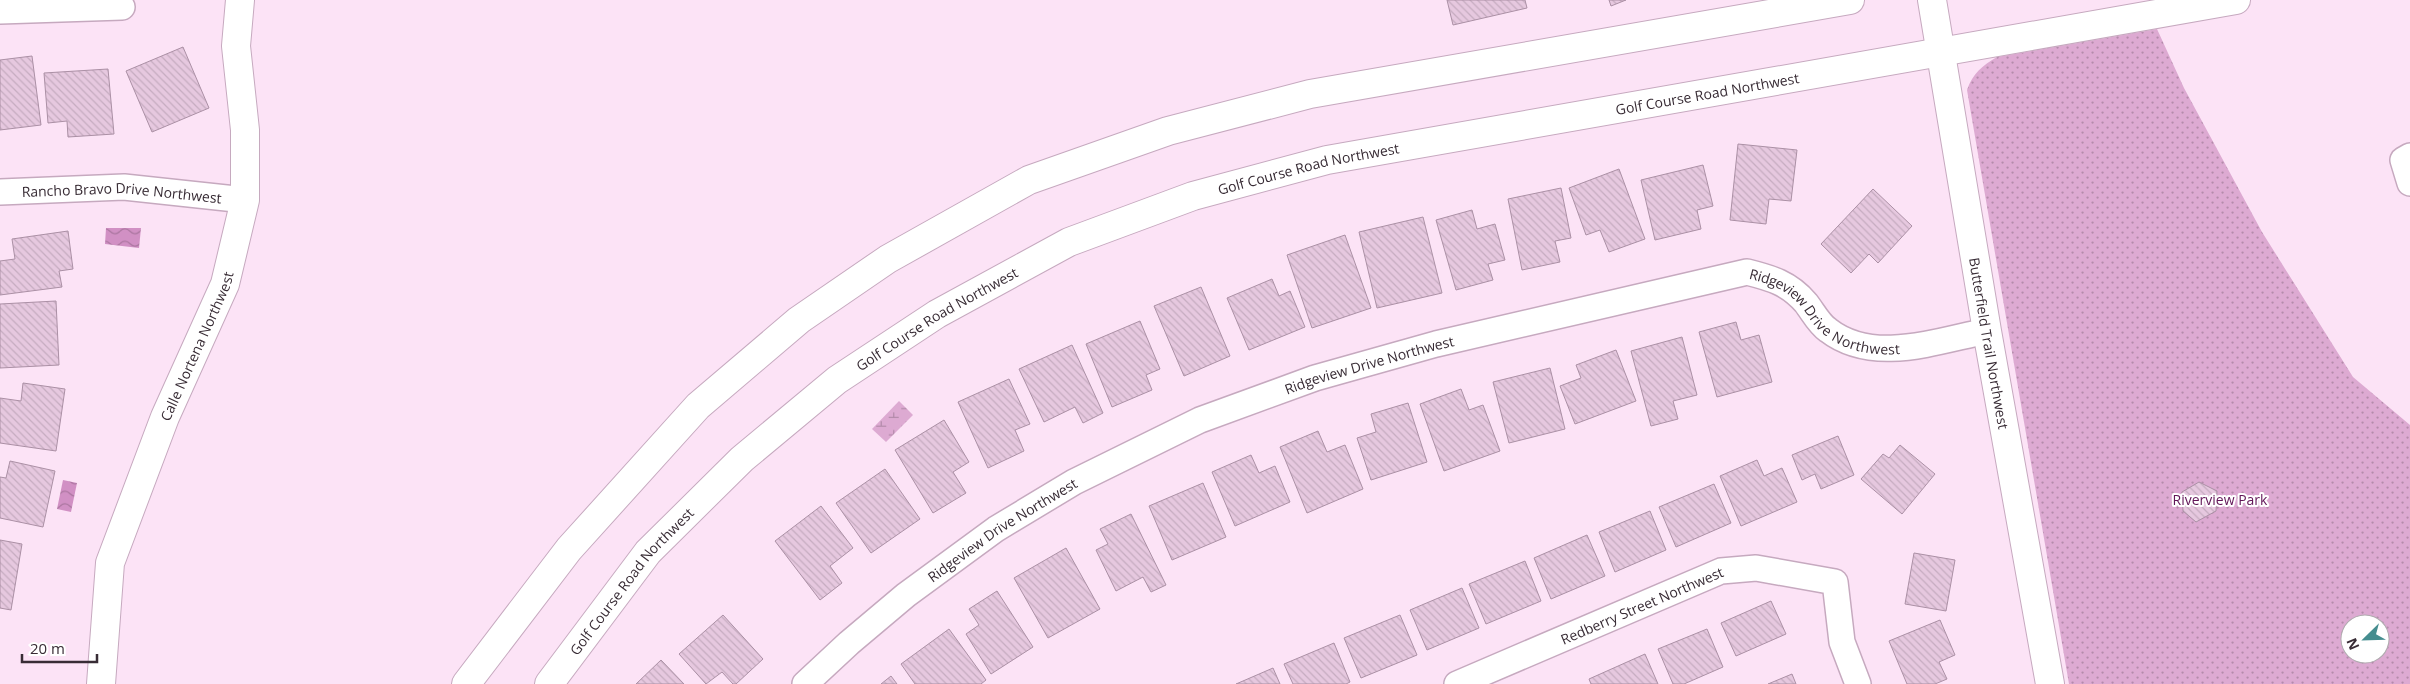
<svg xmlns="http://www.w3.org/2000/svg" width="2410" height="684" font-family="'Open Sans',sans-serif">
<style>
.wetland{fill:url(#wetland-marsh)}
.park{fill:url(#park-dots);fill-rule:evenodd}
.water{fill:url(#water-waves)}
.building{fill:url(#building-back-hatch);stroke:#ab90a5}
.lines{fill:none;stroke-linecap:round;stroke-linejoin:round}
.street-casing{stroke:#c6a9bf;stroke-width:28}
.secondary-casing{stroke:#c6a9bf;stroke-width:30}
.street{stroke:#fff;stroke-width:25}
.secondary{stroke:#fff;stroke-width:28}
.labels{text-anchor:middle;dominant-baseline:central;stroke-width:4;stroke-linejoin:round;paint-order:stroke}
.street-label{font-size:14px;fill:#382c35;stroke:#fff}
.park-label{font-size:14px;fill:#621658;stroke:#fff}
</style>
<defs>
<pattern id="wetland-marsh" width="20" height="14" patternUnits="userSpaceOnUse" patternTransform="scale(1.25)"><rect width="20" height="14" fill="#ddaad2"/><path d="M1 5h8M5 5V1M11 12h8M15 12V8" fill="none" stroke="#b48bab"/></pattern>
<pattern id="park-dots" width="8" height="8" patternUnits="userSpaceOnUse" patternTransform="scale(1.25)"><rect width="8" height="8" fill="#ddaad2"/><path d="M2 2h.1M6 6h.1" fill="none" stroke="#b48bab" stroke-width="1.8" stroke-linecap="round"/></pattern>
<pattern id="water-waves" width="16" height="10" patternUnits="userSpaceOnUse" patternTransform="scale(1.25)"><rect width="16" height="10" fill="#d190c4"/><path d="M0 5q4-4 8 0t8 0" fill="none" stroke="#ab76a0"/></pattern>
<pattern id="building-back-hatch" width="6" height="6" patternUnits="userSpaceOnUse" patternTransform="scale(1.25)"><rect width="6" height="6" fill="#e6c8df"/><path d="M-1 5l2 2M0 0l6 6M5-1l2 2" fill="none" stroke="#c6acc0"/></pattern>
</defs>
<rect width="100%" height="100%" fill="#fce3f6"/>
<path class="wetland" d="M899,401L913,415L886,442L872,429Z"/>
<path class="park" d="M2157,29L2184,88L2262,232L2353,377L2410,425V684H2069L1967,90C1973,73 1982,66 1997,57ZM2350,624H2380V654H2350Z"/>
<g class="water">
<path d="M106,228H141L139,248L105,244Z"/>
<path d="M63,480L77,483L71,512L57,509Z"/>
</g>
<g class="building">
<path d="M1447,0H1525L1527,8L1453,25Z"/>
<path d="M1609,0H1626L1611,6Z"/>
<path d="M183,47L209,108L152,132L126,71Z"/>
<path d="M32,56L41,125L0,130V60Z"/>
<path d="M108,69L114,134L68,137L67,121L48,123L44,73Z"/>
<path d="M1738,144L1797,150L1791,201L1769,199L1766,224L1730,220Z"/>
<path d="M1703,165L1713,206L1697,210L1701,229L1655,240L1641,180Z"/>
<path d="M1619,169L1645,239L1609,252L1600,230L1586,235L1569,188Z"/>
<path d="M1561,188L1571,238L1555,241L1560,262L1522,270L1508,199Z"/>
<path d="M1873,189L1912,226L1878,263L1869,254L1851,273L1821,244Z"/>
<path d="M1472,210L1477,229L1495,224L1505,260L1488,264L1493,280L1456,290L1436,220Z"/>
<path d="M1423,217L1442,293L1377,308L1359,232Z"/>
<path d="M68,231L73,269L59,271L62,287L0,295V261L15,259L12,239Z"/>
<path d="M1345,235L1371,308L1312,328L1287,255Z"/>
<path d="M1272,279L1279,296L1290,291L1305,327L1249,350L1227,298Z"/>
<path d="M1201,287L1230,356L1184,376L1154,306Z"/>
<path d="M56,301L59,365L0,368V304Z"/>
<path d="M1140,321L1160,369L1146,375L1152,390L1112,407L1086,344Z"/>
<path d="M1736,322L1741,340L1759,335L1772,382L1717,397L1699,332Z"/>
<path d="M1682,337L1697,395L1673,401L1678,419L1651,426L1631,351Z"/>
<path d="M1072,345L1103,413L1083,423L1075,407L1044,422L1019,369Z"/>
<path d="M1616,350L1636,401L1575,424L1560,386L1581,378L1576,365Z"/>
<path d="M1550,368L1565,429L1509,443L1493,382Z"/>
<path d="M1009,379L1030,424L1015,430L1024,451L988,468L958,402Z"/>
<path d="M23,383L65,389L56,451L0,443V398L21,401Z"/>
<path d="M1461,389L1469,410L1483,405L1500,451L1444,471L1420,404Z"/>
<path d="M1408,403L1427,462L1371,480L1357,438L1376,432L1371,414Z"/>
<path d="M944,420L969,462L953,472L966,493L933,513L895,450Z"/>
<path d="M1318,431L1327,452L1345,445L1363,489L1307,513L1280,447Z"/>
<path d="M1838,436L1854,475L1821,489L1815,474L1802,480L1792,455Z"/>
<path d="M1900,445L1935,474L1902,514L1861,479L1883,454L1889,458Z"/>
<path d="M1251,455L1259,473L1275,466L1290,502L1235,526L1212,472Z"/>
<path d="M1757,460L1764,476L1782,468L1797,502L1741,526L1720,476Z"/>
<path d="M10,461L55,471L43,527L0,518V477L6,478Z"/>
<path d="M885,469L920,519L871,553L836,503Z"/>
<path d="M2199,482L2217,491L2216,511L2196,522L2183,511L2182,492Z"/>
<path d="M1203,483L1226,537L1172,560L1149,506Z"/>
<path d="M1714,484L1731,523L1676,547L1659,507Z"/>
<path d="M821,506L853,548L830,566L842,583L820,600L775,541Z"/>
<path d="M1650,511L1666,550L1615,572L1599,532Z"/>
<path d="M1131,514L1166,585L1151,592L1143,577L1116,591L1096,550L1108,544L1100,529Z"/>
<path d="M1587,535L1605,576L1551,599L1534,558Z"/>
<path d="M0,540L22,544L11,610L0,608Z"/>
<path d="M1066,548L1100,609L1048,638L1014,578Z"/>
<path d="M1914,553L1955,560L1946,611L1905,604Z"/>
<path d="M1525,561L1541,601L1486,624L1469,584Z"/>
<path d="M1462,588L1479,628L1427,650L1410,610Z"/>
<path d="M997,591L1033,647L991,674L966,634L979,625L969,609Z"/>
<path d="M1771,601L1786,634L1736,656L1721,623Z"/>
<path d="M723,615L763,659L736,684H733L722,672L706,684L679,654Z"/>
<path d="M1400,615L1417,655L1361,678L1344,638Z"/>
<path d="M1940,620L1955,655L1939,662L1947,679L1935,684H1907L1889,641Z"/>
<path d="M949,629L986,680L981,684H915L901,664Z"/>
<path d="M1707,629L1723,667L1684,684H1673L1658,649Z"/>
<path d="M1334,643L1350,682L1346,684H1293L1284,664Z"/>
<path d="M1645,654L1658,684H1591L1589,679Z"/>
<path d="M661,660L684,684H636Z"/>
<path d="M1273,668L1280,684H1236Z"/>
<path d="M1792,674L1796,684H1768Z"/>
<path d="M891,676L897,684H881Z"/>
</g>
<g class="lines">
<g class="street-casing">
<g id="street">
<path d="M0,11L122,7"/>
<path d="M2410,156L2403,160L2410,183"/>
<path id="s1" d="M0,192L124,187L245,200"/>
<path id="s2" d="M805,684L849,643L906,595L996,529L1074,482L1200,420L1315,378L1436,344L1747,272C1771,278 1789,283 1806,303C1813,312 1819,324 1828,330C1873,365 1936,341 1987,331"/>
<path id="s3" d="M1457,684L1721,571L1756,568L1835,582L1842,642L1858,684"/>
</g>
</g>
<g class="secondary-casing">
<g id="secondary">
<path id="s4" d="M1932,0L1987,331L2050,684"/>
<path id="s5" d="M101,684L110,563L165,417L225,284L245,200V130L236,46L240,0"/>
<path d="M466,684L569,549L698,406L799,320L888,259L1029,180L1168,131L1310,94L1850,0"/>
<path id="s6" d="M549,684L648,552L742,459L837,380L937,314L1069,242L1193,196L1327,160L2236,0"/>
</g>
</g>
<use href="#street" class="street"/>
<use href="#secondary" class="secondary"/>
</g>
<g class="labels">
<g class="street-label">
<text stroke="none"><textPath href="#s6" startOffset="1348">Golf Course Road Northwest</textPath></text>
<text stroke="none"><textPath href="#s6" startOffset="942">Golf Course Road Northwest</textPath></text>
<text stroke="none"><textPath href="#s1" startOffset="122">Rancho Bravo Drive Northwest</textPath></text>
<text stroke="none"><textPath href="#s2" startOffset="1136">Ridgeview Drive Northwest</textPath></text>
<text stroke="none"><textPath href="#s6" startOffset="538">Golf Course Road Northwest</textPath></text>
<text stroke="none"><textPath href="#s4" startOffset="348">Butterfield Trail Northwest</textPath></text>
<text stroke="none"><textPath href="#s5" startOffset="355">Calle Nortena Northwest</textPath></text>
<text stroke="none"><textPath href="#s2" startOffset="656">Ridgeview Drive Northwest</textPath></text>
<text stroke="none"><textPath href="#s2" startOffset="251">Ridgeview Drive Northwest</textPath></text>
<text stroke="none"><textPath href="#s6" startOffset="132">Golf Course Road Northwest</textPath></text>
<text stroke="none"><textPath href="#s3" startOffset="201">Redberry Street Northwest</textPath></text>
</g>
<g class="park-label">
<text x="2220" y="499">Riverview Park</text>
</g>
</g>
<g transform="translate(2365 639) rotate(247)"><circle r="24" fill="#ffffff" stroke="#afabae"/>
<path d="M0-4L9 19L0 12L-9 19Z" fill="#458d8f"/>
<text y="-8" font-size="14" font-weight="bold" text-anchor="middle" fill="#382c35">N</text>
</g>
<path d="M22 654v8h75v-8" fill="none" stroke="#382c35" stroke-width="2.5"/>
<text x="30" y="654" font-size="15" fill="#382c35" stroke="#ffffff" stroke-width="4" paint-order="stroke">20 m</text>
</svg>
